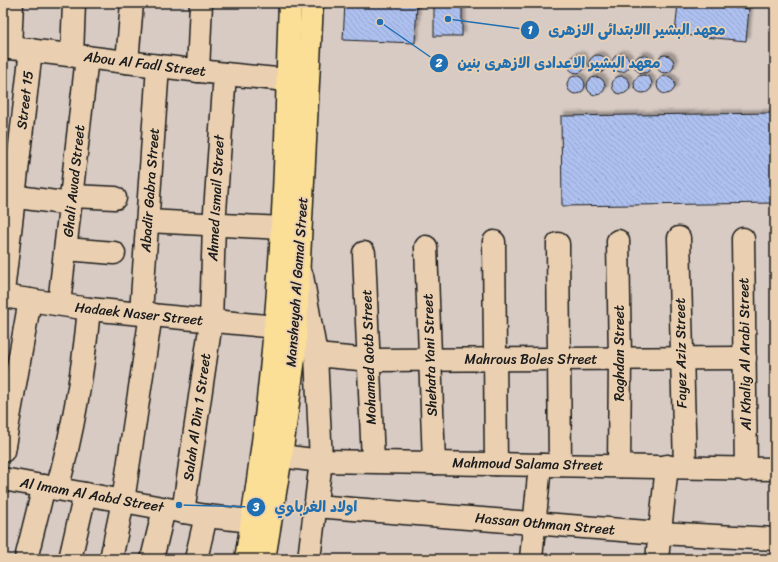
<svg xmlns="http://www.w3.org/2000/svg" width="778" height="562" font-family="Sriracha,'Playpen Sans Arabic',sans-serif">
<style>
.building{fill:url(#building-back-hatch);stroke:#1c1c1c;filter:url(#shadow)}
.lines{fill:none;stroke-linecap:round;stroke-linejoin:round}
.minor-casing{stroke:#1c1c1c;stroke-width:25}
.major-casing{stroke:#1c1c1c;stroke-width:25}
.minor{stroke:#ead0b1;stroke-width:22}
.major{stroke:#fbdf96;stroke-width:22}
.labels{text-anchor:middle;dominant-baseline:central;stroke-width:3.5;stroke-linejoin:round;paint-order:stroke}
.street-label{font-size:14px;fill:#1c1c1c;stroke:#ead0b1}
.leader{fill:none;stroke:#1f6fb2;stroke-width:1.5}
.callout-dot{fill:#1f6fb2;stroke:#ead0b1;stroke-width:1.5}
.mark-label{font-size:12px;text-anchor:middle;font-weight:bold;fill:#fff}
.callout-label{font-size:15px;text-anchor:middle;font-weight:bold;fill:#1f6fb2;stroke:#ead0b1;stroke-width:3.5;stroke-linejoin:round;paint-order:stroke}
</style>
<defs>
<pattern id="building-back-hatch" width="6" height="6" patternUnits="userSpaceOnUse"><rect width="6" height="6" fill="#adc0ef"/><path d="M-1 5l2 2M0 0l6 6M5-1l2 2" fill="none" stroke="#94a4cc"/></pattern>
<filter id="shadow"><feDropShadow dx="3.5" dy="-3.5" stdDeviation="1" flood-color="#0004"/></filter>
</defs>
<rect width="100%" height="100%" fill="#d8cbc4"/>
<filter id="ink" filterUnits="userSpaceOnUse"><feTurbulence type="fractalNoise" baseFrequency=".025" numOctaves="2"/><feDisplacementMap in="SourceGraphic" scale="8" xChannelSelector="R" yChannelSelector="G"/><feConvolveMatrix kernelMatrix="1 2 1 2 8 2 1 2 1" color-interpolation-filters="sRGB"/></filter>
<g filter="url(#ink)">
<g class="building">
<path d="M345,3H417L415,43L343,40Z"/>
<rect x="434" y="3" width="28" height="33"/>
<path d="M678,3L749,9L746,41L675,34Z"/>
<circle cx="621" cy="63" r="9"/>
<circle cx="665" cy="64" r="9"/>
<circle cx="577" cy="64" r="9"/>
<circle cx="643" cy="64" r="9"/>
<circle cx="598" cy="64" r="9"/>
<circle cx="643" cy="84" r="9"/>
<circle cx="666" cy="85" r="9"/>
<circle cx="621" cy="85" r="9"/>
<circle cx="576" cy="85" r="9"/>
<circle cx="596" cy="86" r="9"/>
<path d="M775,113V203L562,206L561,116Z"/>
</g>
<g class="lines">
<g class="minor-casing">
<g id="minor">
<path d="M3,47L225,74L287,80"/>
<path d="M10,48L12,3"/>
<path d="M72,55L74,3"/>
<path d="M127,62L132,3"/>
<path d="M198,71L201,3"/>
<path d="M3,195L71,204"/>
<path d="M72,196L115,198"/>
<path d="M148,221L282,228"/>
<path d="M679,238L685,467"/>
<path d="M743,239L746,470"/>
<path d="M618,241L620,359L619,466"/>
<path d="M494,242L496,464"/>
<path d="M558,244L560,465"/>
<path d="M426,247L434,463"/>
<path d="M66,249L114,253"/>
<path d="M364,253L373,461"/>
<path d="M302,276L316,355L321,461L309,559"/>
<path d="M3,292L31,50"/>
<path d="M3,296L89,309L276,327"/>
<path d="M59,304L87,57"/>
<path d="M141,313L158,66"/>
<path d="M316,355L370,360L745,358"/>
<path d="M3,451L30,300"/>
<path d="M281,456L321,461L775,469"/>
<path d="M3,479L206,516L252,521"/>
<path d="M57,489C74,428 83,373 89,309"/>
<path d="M315,506L660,533L775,539"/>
<path d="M183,512L211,322L214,225L225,74"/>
<path d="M26,559L44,486"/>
<path d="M70,559L85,494"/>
<path d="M111,559L123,501L151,314"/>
<path d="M152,559L164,509"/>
<path d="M196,559L206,516"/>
<path d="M531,559L540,465"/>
<path d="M657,559L667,466"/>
</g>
</g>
<g class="major-casing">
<g id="major">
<path d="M246,559C264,451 276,339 282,229C287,154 287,78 290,3"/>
<path d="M264,559L281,456L294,358L312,3"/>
</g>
</g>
<use href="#minor" class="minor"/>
<use href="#major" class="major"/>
</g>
</g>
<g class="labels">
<g class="street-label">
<text transform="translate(145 64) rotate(7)">Abou Al Fadl Street</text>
<text transform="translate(25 100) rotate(-83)">Street 15</text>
<text transform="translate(74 181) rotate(-84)">Ghali Awad Street</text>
<text transform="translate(150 190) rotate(-86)">Abadir Gabra Street</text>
<text transform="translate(216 198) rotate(-87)">Ahmed Ismail Street</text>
<text transform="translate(297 282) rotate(-86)">Mansheyah Al Gamal Street</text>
<text transform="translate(139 314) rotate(6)">Hadaek Naser Street</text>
<text transform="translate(619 353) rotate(-90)">Raghdan Street</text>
<text transform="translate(681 353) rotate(-91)">Fayez Aziz Street</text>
<text transform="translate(745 354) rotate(-91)">Al Khalig Al Arabi Street</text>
<text transform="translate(430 355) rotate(-92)">Shehata Yani Street</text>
<text transform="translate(369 357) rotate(-92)">Mohamed Qotb Street</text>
<text x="531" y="359">Mahrous Boles Street</text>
<text transform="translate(197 417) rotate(-82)">Salah Al Din 1 Street</text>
<text transform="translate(528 464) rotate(1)">Mahmoud Salama Street</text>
<text transform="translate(92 495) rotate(10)">Al Imam Al Aabd Street</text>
<text transform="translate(545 524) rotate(5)">Hassan Othman Street</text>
</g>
</g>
<path class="leader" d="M448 19L530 30M380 22L439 63M179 505L256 507"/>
<g class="callout-dot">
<circle cx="448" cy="19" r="4"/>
<circle cx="380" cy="22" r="4"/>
<circle cx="179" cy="505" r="4"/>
<circle cx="530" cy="30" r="10"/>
<circle cx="439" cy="63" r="10"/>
<circle cx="256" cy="507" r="10"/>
</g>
<g class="mark-label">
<text x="530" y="34">1</text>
<text x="439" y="67">2</text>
<text x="256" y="511">3</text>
</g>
<g class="callout-label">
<text x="637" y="35">معهد البشير االابتدائى الازهرى</text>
<text x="559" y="68">معهد البشير الاعدادى الازهرى بنين</text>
<text x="316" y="512">اولاد الغرباوي</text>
</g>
<rect width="778" height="562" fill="none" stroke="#ead0b1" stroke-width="16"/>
<rect x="8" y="8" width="762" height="546" fill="none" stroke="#1c1c1c" stroke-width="1.5" filter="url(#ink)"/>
</svg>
